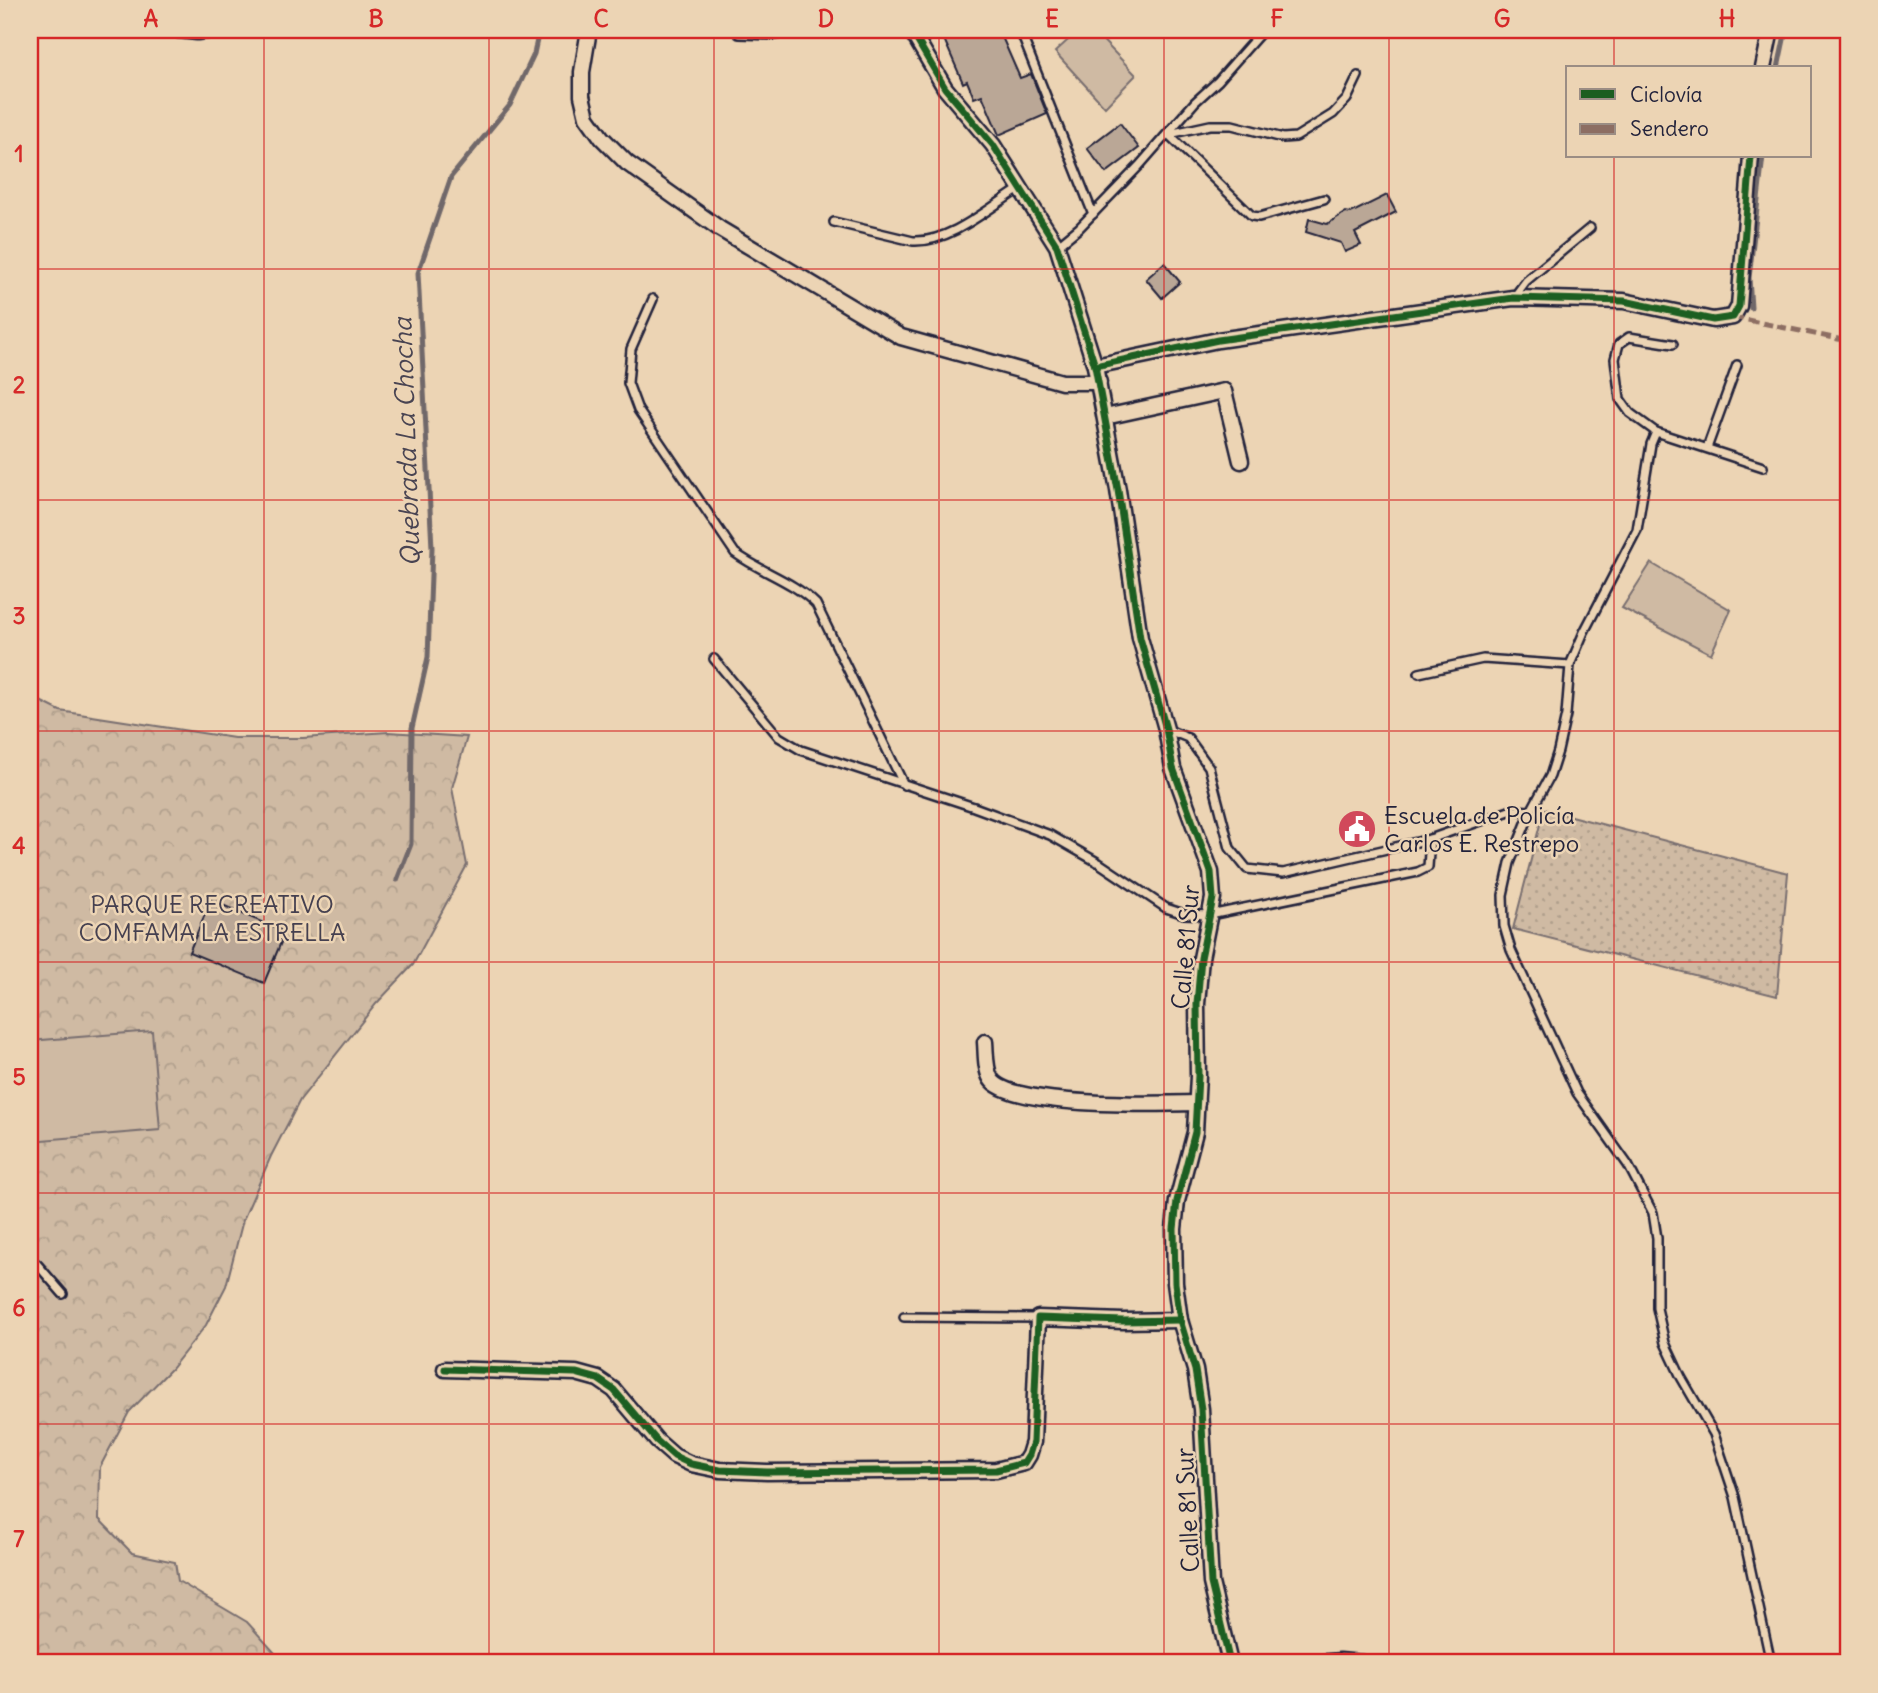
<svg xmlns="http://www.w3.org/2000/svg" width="1878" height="1693" font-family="Delius,sans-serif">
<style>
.grass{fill:url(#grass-dots);stroke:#786e6f;stroke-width:2}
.forest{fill:url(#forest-crowns);stroke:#786e6f;stroke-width:2}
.pitch{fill:#cfbaa3;stroke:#786e6f;stroke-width:2}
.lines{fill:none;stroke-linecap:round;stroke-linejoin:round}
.stream{stroke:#70676a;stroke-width:5}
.building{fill:#baa796;stroke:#22223b;stroke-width:2}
.service-casing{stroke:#22223b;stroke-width:12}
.minor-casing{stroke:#22223b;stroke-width:19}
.service{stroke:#ecd4b4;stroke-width:7}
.minor{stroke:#ecd4b4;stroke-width:14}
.quiet{stroke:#8d6e63;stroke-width:5;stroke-dasharray:10 5;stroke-linecap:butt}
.cycleway-casing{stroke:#ecd4b4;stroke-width:11}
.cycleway{stroke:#1b5e20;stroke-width:7}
.grid{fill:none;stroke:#d62828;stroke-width:2;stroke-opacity:0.55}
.labels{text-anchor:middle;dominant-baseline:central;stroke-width:5;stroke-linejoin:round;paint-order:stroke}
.poi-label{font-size:24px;fill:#22223b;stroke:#ecd4b4;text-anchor:start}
.park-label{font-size:24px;fill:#454050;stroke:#ecd4b4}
.street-label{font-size:24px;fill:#22223b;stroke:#ecd4b4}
.water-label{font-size:26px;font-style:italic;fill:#494452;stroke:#ecd4b4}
.neatline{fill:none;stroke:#d62828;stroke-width:2.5}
.grid-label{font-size:23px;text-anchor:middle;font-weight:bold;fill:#d62828}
</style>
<defs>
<pattern id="grass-dots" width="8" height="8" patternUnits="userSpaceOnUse" patternTransform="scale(1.75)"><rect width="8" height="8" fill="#cfbaa3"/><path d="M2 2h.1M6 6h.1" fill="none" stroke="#b1a08d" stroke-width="1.8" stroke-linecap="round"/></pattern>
<pattern id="forest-crowns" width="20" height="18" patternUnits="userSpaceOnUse" patternTransform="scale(1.75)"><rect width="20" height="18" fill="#cfbaa3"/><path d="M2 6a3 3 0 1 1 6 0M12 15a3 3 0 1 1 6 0" fill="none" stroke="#b1a08d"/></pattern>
</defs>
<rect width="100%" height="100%" fill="#ecd4b4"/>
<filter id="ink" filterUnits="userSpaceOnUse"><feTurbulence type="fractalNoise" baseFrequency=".0143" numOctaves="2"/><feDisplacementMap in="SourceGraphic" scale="14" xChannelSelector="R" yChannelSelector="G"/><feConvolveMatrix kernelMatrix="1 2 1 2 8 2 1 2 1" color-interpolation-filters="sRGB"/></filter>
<g filter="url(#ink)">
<path class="grass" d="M1544,809L1788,873L1777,996L1513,929Z"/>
<path class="forest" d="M30,696L60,711L234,738H303L388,732L467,737L452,788L467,865L413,965L376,1004L300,1100L271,1156L243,1220L226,1286L206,1325L171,1369L129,1412L100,1467L99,1519L132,1553L175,1562L178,1581L247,1622L284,1663H30Z"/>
<g class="pitch">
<path d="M1079,30H1093L1136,75L1105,107L1055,52Z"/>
<path d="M1651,563L1731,610L1711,654L1622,608Z"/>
<path d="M152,1031L160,1130L30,1141V1041Z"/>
</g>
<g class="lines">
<g class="stream">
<path d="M1778,68L1786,30"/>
<path d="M1751,308L1749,278L1763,156"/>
<path d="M397,880L411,844L412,728L428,657L432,548L418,273L451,177L510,105L534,54L539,30"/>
</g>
</g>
<g class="building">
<path d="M940,30H999L1020,78L1031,74L1047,114L999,135L982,95L974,98L967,81L963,83Z"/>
<path d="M1120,123L1139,148L1106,173L1087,148Z"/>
<path d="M1387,195L1396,212L1355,233L1361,245L1345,252L1341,243L1306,232L1309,219L1327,224L1346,212L1351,213Z"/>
<path d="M1164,263L1180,282L1162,298L1146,279Z"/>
<path d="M211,900L280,930L277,938L282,940L264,983L189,952Z"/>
</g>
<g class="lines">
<g class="service-casing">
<g id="service">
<path d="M1021,33L1093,214"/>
<path d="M739,34L776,35L797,30"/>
<path d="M1168,134L1252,216L1259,217L1324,199"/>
<path d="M1169,134L1210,125H1232L1283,138L1296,137L1333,114L1347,99L1358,76"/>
<path d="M834,222L913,241C950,243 990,207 1021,188"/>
<path d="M1057,246L1079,228L1139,166L1195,102L1218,81L1263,30"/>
<path d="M1514,297L1526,281L1590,228"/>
<path d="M653,299L631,349L628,383L638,410L735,553C761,572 793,581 816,604L904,785"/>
<path d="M1673,344L1629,337L1619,344L1615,359L1620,399L1630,413L1656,432L1651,444L1637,530L1584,632L1570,665L1566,715L1558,751L1550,776L1531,811L1510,863L1503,895L1504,926L1511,950L1577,1093L1628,1165L1653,1213L1657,1238V1308L1665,1343L1681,1377L1714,1434L1735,1497L1771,1663"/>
<path d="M1656,432L1763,467"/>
<path d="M1707,448L1737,365"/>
<path d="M714,659L779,737L801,750L974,807L1050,835L1099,863L1166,908L1184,914L1210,915L1418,872L1428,867L1430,839"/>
<path d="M1419,673L1483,659L1570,665"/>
<path d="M1166,729L1188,738L1209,767L1230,848L1247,869L1283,873L1430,839L1512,810L1531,811"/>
<path d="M37,1264L63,1294"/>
<path d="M904,1317L1038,1318"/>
</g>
</g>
<g class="minor-casing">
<g id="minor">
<path d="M178,30L197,32L212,30"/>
<path d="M589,30L582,72V96L587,117L602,138L627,163L720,229L901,337L1062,382H1099"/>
<path d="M911,30L945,88L993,145L1057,246L1095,366L1118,490L1140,638L1166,729L1173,768L1211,872L1213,898L1201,958L1197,1004L1198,1076L1195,1132L1177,1201L1174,1229L1175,1283L1180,1320L1195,1370L1201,1409L1211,1583L1230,1663"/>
<path d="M1763,68L1771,30"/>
<path d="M1095,366L1218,340L1513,298L1624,301L1713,320L1733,317L1739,306L1751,156"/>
<path d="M1105,417L1224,391L1241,461"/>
<path d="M985,1042C986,1053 985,1069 991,1079C1008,1108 1162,1104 1197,1103"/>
<path d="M445,1369L576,1373L598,1379L614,1390L657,1441L674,1456L691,1464L720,1470L767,1472L996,1470L1024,1463L1029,1455L1033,1442L1038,1318L1123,1321L1180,1320"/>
<path d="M1316,1663L1340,1661L1362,1663"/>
</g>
</g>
<use href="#service" class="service"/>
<use href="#minor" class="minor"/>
<path class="quiet" d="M1733,317L1848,341"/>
<g class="cycleway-casing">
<g id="cycleway">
<path d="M911,30L945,88L993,145L1057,246L1095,366L1118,490L1140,638L1166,729L1173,768L1211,872L1213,898L1201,958L1197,1004L1198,1076L1195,1132L1177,1201L1174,1229L1175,1283L1180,1320L1195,1370L1201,1409L1211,1583L1230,1663"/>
<path d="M1095,366L1218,340L1513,298L1624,301L1713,320L1733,317L1739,306L1751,156"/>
<path d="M445,1369L576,1373L598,1379L614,1390L657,1441L674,1456L691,1464L720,1470L767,1472L996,1470L1024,1463L1029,1455L1033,1442L1038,1318L1123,1321L1180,1320"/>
</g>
</g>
<use href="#cycleway" class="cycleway"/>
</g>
</g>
<path class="grid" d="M264,30V1663M489,30V1663M714,30V1663M939,30V1663M1164,30V1663M1389,30V1663M1614,30V68M1614,156V1663M30,269H1848M30,500H1848M30,731H1848M30,962H1848M30,1193H1848M30,1424H1848"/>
<defs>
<g id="civic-disc" transform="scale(2.0125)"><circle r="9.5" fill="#d1495b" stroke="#ecd4b4"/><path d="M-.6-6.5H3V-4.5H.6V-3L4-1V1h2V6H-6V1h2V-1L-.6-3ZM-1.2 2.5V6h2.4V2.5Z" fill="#fff"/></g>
</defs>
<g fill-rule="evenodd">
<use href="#civic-disc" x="1357" y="829"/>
</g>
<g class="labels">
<g class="poi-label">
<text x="1384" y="815">Escuela de Policía<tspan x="1384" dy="28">Carlos E. Restrepo</tspan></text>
</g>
<g class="park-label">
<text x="212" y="904">PARQUE RECREATIVO<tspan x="212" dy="28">COMFAMA LA ESTRELLA</tspan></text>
</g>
<g class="street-label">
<text transform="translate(1185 947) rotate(-85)">Calle 81 Sur</text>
<text transform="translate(1187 1510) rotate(-93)">Calle 81 Sur</text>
</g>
<g class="water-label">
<text transform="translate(406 442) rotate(-92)">Quebrada La Chocha</text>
</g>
</g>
<rect width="1878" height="1693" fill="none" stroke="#ecd4b4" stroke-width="77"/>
<rect x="1566" y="66" width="245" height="91" fill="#ecd4b4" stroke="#9b8d84" stroke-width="2"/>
<rect x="1580" y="89" width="35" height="10" fill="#1b5e20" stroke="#9b8d84" stroke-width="2"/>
<text x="1630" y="102" font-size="21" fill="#22223b">Ciclovía</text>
<rect x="1580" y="124" width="35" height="10" fill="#8d6e63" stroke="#9b8d84" stroke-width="2"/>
<text x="1630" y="136" font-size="21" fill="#22223b">Sendero</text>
<rect x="38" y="38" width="1802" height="1616" class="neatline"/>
<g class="grid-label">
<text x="151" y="27">A</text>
<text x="376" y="27">B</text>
<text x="601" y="27">C</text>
<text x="826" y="27">D</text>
<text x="1052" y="27">E</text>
<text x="1277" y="27">F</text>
<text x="1502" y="27">G</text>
<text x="1727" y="27">H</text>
<text x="19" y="162">1</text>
<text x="19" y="393">2</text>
<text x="19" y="624">3</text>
<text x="19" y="854">4</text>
<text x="19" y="1085">5</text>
<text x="19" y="1316">6</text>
<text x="19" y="1547">7</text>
</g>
</svg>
